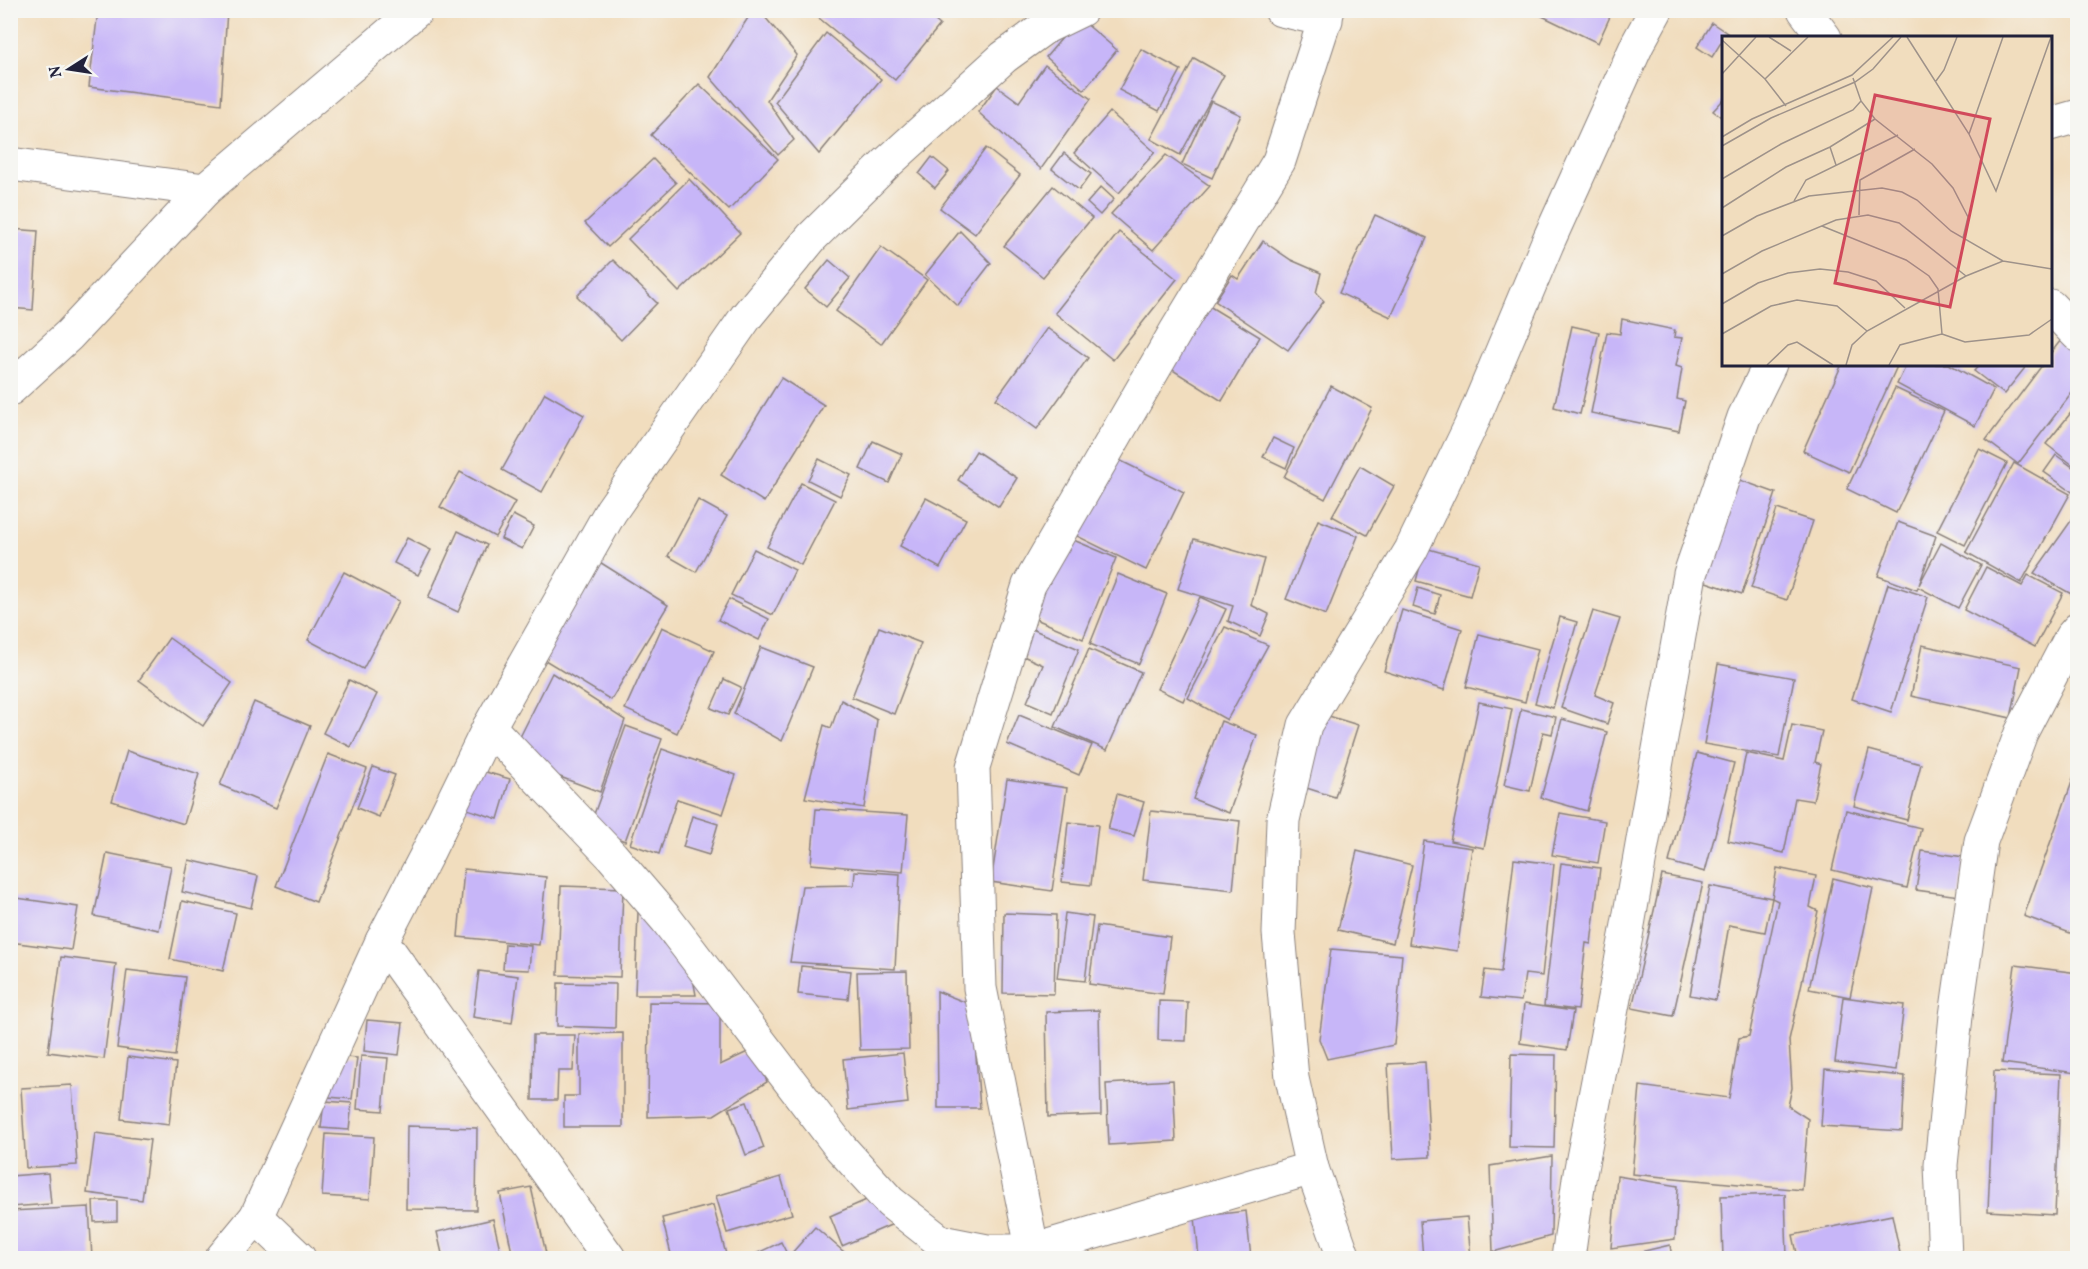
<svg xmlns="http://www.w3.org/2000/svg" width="2088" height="1269" font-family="Vollkorn,serif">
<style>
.building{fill:#c7b6f8}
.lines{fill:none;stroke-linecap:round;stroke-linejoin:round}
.street-casing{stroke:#8a807c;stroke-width:35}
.street{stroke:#fff;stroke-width:33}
.inset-road{fill:none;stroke:#9e928a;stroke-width:1.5}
.view{fill:#d1495b;fill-opacity:0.15;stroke:#d1495b;stroke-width:3}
.inset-edge{fill:none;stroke:#22223b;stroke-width:3}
</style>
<rect width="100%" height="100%" fill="#f6f6f2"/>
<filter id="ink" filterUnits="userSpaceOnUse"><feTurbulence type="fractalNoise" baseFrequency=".0167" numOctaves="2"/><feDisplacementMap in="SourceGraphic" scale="12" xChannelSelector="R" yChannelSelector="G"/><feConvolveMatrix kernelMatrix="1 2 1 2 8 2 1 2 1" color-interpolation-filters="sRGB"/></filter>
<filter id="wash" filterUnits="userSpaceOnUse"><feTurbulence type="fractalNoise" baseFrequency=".008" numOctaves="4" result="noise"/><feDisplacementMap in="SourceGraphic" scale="24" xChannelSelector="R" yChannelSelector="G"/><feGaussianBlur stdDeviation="1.35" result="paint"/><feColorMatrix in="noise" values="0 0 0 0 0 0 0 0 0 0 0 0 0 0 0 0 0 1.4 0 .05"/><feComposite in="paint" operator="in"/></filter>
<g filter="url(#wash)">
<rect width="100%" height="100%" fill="#f1ddbe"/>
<g id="blocks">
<g class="building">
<path d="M98,10H227L221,104L89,87Z"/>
<path d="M753,10H759L797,55L767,100L794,140L778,155L710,77Z"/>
<path d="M809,10H922L940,25L895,80Z"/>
<path d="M926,10H944L939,20Z"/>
<path d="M1539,10H1613L1598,43L1538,14Z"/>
<path d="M1079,18L1117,50L1084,90L1046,57Z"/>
<path d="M1712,23L1727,33L1712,57L1697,47Z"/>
<path d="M826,33L881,79L819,154L775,102Z"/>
<path d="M1141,49L1181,70L1159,111L1119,90Z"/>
<path d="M1194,58L1224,75L1180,155L1151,139Z"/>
<path d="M1045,65L1091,99L1041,169L978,112L997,86L1019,102Z"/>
<path d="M699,84L778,159L729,210L651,135Z"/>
<path d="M1724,99V119L1713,111Z"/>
<path d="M1211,101L1241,115L1212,178L1182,164Z"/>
<path d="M1110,112L1155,152L1119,193L1074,153Z"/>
<path d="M986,148L1020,175L975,234L940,208Z"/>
<path d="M1064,153L1091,174L1079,190L1052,169Z"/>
<path d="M1166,155L1210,186L1153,250L1111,214Z"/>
<path d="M932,157L949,171L935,188L919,174Z"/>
<path d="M653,159L676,183L608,247L585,223Z"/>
<path d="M689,179L740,233L679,292L628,239Z"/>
<path d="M1053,186L1092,218L1043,277L1004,246Z"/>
<path d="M1101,187L1114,199L1100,215L1087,203Z"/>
<path d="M1375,215L1427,238L1391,317L1339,293Z"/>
<path d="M10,229L38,231L33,310L10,308Z"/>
<path d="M960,231L991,263L958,306L925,275Z"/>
<path d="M1119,232L1177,279L1113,360L1055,313Z"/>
<path d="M1263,241L1291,260L1321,273L1316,293L1324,301L1288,350L1215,301L1232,275L1238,279Z"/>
<path d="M881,247L927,280L881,344L836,311Z"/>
<path d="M613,260L657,303L621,340L577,296Z"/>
<path d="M829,260L850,278L826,307L805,289Z"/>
<path d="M1209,306L1260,337L1222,401L1171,369Z"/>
<path d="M1622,319L1675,330L1674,337L1682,338L1676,366L1682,368L1677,399L1685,401L1679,431L1591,413L1607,332L1620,334Z"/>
<path d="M1572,326L1599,332L1580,414L1554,407Z"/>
<path d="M1047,328L1088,358L1037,429L996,399Z"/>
<path d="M2064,336L2078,346V385L2018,464L1986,440L2043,364H2050V354Z"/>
<path d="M1842,364H1898L1849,472L1803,451Z"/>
<path d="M1907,364H1949L1994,389L1975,426L1897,384Z"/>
<path d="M1980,364H2028L2004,394L1974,371Z"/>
<path d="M781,378L824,405L764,502L721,475Z"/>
<path d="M1331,386L1372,408L1325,499L1284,477Z"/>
<path d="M1895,388L1944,411L1896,513L1847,489Z"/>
<path d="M545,393L584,415L542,492L502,470Z"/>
<path d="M2078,404V469L2046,444Z"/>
<path d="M1273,438L1294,448L1286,468L1263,457Z"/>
<path d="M873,441L902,454L889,483L860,469Z"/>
<path d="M1979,449L2007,463L1965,545L1937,531Z"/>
<path d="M976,451L1017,478L999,507L958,480Z"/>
<path d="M2056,455L2078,471V496L2044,472Z"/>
<path d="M1113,457L1184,492L1146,570L1075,535Z"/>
<path d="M819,459L851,475L840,496L808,480Z"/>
<path d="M2014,463L2070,494L2021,583L1966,552Z"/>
<path d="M1360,466L1394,486L1367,535L1332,516Z"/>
<path d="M460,472L515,502L495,537L440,507Z"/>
<path d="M1737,479L1776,493L1742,594L1703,581Z"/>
<path d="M801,483L835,500L801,565L767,547Z"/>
<path d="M926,498L966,519L940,568L900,546Z"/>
<path d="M698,500L727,516L696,572L668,556Z"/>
<path d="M1777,509L1813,521L1787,600L1751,588Z"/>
<path d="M2078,511V589L2073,595L2034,573Z"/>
<path d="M513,515L534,526L522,549L501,539Z"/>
<path d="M1318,520L1358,536L1326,615L1286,599Z"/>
<path d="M1898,522L1936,536L1919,585L1941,543L1981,565L1958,608L1918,587L1917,590L1878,576Z"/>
<path d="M458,531L487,545L458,612L428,598Z"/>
<path d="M1064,536L1116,558L1083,639L1031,617Z"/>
<path d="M407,538L431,550L418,575L394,563Z"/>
<path d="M1194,539L1264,559L1251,605L1269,614L1260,636L1228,621L1233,606L1178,589Z"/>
<path d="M1425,548L1479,563L1470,596L1416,581Z"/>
<path d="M754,549L795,570L773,615L731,595Z"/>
<path d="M598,561L668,605L611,700L540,657Z"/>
<path d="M1986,567L2022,586L2028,575L2063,593L2035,647L1964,610Z"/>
<path d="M344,572L399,601L363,669L308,640Z"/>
<path d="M1118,574L1167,594L1139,664L1090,644Z"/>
<path d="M1888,584L1928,597L1891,712L1852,699Z"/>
<path d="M1418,588L1440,595L1435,614L1413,607Z"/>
<path d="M1200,597L1226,609L1183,701L1157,689Z"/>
<path d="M729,599L769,619L759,640L718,620Z"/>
<path d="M1402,610L1462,629L1444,690L1384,671Z"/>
<path d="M1593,611L1620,619L1595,695L1614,703L1607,724L1561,708Z"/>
<path d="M1560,617L1577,622L1553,708L1535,703Z"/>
<path d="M662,627L714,651L677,733L625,709Z"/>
<path d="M879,627L921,643L894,714L852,697Z"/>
<path d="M1225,627L1268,645L1227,720L1188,698Z"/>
<path d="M1032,629L1079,649L1053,713L1027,702L1043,665L1021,655Z"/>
<path d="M1479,634L1538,649L1525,702L1466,687Z"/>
<path d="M169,638L232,683L203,726L139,680Z"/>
<path d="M1922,645L2021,667L2011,718L1911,696Z"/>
<path d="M761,647L813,667L782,741L734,714Z"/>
<path d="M1089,649L1141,672L1107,750L1055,727Z"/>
<path d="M1718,664L1794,678L1779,757L1704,744Z"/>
<path d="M552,673L625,720L600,792L555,775L520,737Z"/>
<path d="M724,679L741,687L728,715L711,708Z"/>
<path d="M349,680L377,694L351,747L323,733Z"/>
<path d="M841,700L877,720L864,808L805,798L824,725L831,728Z"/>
<path d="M254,702L310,726L276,808L220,785Z"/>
<path d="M1479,702L1512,709L1484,848L1450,841Z"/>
<path d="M1521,709L1556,717L1552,734L1543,732L1530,791L1504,785Z"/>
<path d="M1319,713L1358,725L1335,797L1297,785Z"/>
<path d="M1019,715L1092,745L1079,775L1007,744Z"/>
<path d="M1562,719L1607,732L1587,811L1541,798Z"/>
<path d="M1221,721L1257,735L1229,813L1193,799Z"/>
<path d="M1792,725L1822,731L1815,762L1821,764L1813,801L1795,798L1784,853L1728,841L1746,753L1784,761Z"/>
<path d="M626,726L662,739L625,841L589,828Z"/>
<path d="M662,749L736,775L723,814L677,799L659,854L630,844Z"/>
<path d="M1869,750L1921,764L1907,820L1854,806Z"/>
<path d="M127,751L199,774L184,824L112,801Z"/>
<path d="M1697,753L1734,763L1705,872L1669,862Z"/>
<path d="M328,754L367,769L316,902L276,886Z"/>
<path d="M373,767L395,775L379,817L357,808Z"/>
<path d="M472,768L510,779L498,819L461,807Z"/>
<path d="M2077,768H2078V936L2024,916Z"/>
<path d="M1007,779L1067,788L1052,891L991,882Z"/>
<path d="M1117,794L1144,802L1134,836L1108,829Z"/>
<path d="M816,809L908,815L903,872L811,864Z"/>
<path d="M1846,810L1921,828L1907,888L1832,870Z"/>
<path d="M1151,811L1240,821L1233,890L1143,880Z"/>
<path d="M1560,813L1605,821L1598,863L1552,855Z"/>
<path d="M692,816L718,824L709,855L683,847Z"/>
<path d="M1068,822L1098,825L1091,885L1062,882Z"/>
<path d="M1424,841L1472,848L1457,951L1409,944Z"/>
<path d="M1357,851L1412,865L1393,943L1338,930Z"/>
<path d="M1922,851L1964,857L1959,896L1916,890Z"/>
<path d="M107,853L171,866L159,930L94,916Z"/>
<path d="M1514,859L1554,864L1542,976L1525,974L1521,1001L1481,997L1485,970L1501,972Z"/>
<path d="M189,860L258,876L251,908L182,892Z"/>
<path d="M1561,863L1600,868L1591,944L1586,943L1578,1010L1544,1006Z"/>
<path d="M1777,868L1816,876L1810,907L1818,911L1789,1040L1792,1088L1788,1106L1808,1119L1802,1190L1632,1174L1640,1086L1729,1098L1739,1038L1749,1036L1778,901L1772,898L1765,932L1729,925L1716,1000L1690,995L1710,886L1772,898Z"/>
<path d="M464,869L546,877L539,945L458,937Z"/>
<path d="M855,871L900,874L895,969L790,962L802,886L854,885Z"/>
<path d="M1662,875L1703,883L1673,1016L1632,1008Z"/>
<path d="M1833,878L1873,888L1850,997L1809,989Z"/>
<path d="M561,886L623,888L620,977L558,975Z"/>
<path d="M10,897L78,907L71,950L10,942Z"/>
<path d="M182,901L236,913L223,971L170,959Z"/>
<path d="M638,912L663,919V943L689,957L696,995H635Z"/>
<path d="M1004,913L1056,915L1054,994L1003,993Z"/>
<path d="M1065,913L1093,917L1085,981L1057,978Z"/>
<path d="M1097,926L1170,937L1163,994L1089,984Z"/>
<path d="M505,944L531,946L529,970L503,969Z"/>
<path d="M1331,949L1402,955L1394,1045L1327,1059L1319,1039Z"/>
<path d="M61,957L116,964L104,1059L48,1052Z"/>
<path d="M2015,965L2078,973V1060L2076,1073L2002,1063Z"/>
<path d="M801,966L851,971L848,999L798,994Z"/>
<path d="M127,970L185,977L175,1056L117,1048Z"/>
<path d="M479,971L518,976L512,1023L473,1017Z"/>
<path d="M907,971L909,1049L860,1050L857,972Z"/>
<path d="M558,983L616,984L615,1028L557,1026Z"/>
<path d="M937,991L972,1005L980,1108H938Z"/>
<path d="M1843,997L1904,1005L1896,1070L1835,1062Z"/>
<path d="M1159,1001L1188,1002L1186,1041L1158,1040Z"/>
<path d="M649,1002L720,1003V1065L754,1049L767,1082L714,1115L648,1117Z"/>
<path d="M1524,1004L1573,1011L1567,1050L1520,1043Z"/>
<path d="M1099,1010L1101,1115L1048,1117L1046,1012Z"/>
<path d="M367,1020L403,1023L399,1055L364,1051Z"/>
<path d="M623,1033V1127H564V1096H579V1034Z"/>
<path d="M533,1035H575L573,1071H558L557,1100H532Z"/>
<path d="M903,1053L908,1103L848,1110L843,1059Z"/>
<path d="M1511,1054L1556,1055L1554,1148L1509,1147Z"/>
<path d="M331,1056L357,1058L352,1099L328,1097Z"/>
<path d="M361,1056L388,1058L383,1111L357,1109Z"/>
<path d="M128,1057L176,1063L169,1125L121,1119Z"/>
<path d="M1425,1062L1430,1157L1393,1159L1388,1064Z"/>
<path d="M1825,1069L1905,1076L1902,1131L1821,1126Z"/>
<path d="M1994,1071L2061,1074L2055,1215L1988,1211Z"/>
<path d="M1173,1080L1176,1141L1109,1145L1106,1084Z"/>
<path d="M72,1085L77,1165L26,1168L21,1088Z"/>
<path d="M324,1101L352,1103L349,1130L321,1128Z"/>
<path d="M747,1102L764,1148L746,1155L729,1108Z"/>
<path d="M407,1126L477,1128L476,1210L406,1209Z"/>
<path d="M95,1133L150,1140L142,1200L87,1193Z"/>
<path d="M326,1134L374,1137L370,1199L322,1196Z"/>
<path d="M1552,1156L1551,1236L1493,1252L1490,1166Z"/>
<path d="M48,1173L51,1204L10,1207V1176Z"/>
<path d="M1617,1176L1678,1186L1675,1239L1611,1248Z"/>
<path d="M781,1177L792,1214L727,1233L716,1196Z"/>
<path d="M531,1187L547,1258H513L500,1193Z"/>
<path d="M880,1194L893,1224L842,1246L830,1216Z"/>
<path d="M1785,1194L1787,1258H1723L1721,1196Z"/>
<path d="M93,1201H117V1221L94,1222Z"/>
<path d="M713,1205L727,1258H672L662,1218Z"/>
<path d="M89,1207L92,1258H10V1211Z"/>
<path d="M1246,1211L1251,1258H1199L1195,1217Z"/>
<path d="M1892,1215L1901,1258H1798L1793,1235Z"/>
<path d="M1467,1217L1471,1258H1423L1420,1221Z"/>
<path d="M493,1219L502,1258H443L437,1232Z"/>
<path d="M815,1227L851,1258H793L790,1255Z"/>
<path d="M781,1242L789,1258H747Z"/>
<path d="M1670,1245L1672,1258H1641L1640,1252Z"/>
<path d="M1179,1253L1181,1258H1156V1257Z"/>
</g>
</g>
</g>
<g filter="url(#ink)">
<use href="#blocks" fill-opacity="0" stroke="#8a807c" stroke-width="1.5"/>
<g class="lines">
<g class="street-casing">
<g id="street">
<path d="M1281,10L1326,20"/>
<path d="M1804,10L1825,38"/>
<path d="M2050,124L2078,116"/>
<path d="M10,164L205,190"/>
<path d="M2050,306L2078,335"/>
<path d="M10,389L69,335L205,190L417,10"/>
<path d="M489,727L612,856L666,919L840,1147L890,1202L941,1242L987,1251H1031L1312,1168"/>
<path d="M382,941L609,1258"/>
<path d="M256,1217L299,1258"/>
<path d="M222,1258L256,1217L382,941L426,856L489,727L611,511L746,317L812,237L886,164L1004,57L1044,28L1081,10"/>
<path d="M1034,1258L980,988L973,767L1029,585L1176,331L1279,161L1328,10"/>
<path d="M1344,1258L1312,1168L1292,1078L1279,933L1283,820L1305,725L1411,550L1471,425L1547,244L1638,43L1656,10"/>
<path d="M1568,1258L1579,1179L1626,936L1690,574L1744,417L1770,364"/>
<path d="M1945,1258L1941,1165L1956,1016L1981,841L2021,733L2071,637L2078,629"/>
</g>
</g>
<use href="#street" class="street"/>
</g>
</g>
<g transform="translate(1722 36)">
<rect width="330" height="330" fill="#f1ddbe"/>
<path class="inset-road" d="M47,1L69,15M185,1L247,98L274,155L329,1M0,4L43,43L64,70M0,38L34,1M131,42L139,65L153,83L210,128L231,152L246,181L241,202M43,43L86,1M214,45L222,34L235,1M247,98L281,1M0,101L30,83L130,39L171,1M0,110L49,82L133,46L151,33L179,1M108,111L114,129M0,143L59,108L131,74L139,65M72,165L84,144L176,99M0,172L64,131L108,111L153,83M137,179L138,144L193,113M100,190L184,224L207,240L216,253L220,298L178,309L167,329M0,200L35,180L87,160L160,152L180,156L195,164L229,195L281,225M0,238L40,215L114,184L146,179L177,187L244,240M0,268L36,247L66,237L98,233L126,236L154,245L183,272M0,298L49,270L75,264L115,270L145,295M220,298L243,306L307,299L330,283M45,329L66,309L75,306L111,329M124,329L130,309L145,295L244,240L281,225L330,233"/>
<path class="view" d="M153,59L268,83L228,271L113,247Z"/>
<rect width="330" height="330" class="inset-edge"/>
</g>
<rect width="2088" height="1269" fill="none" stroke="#f6f6f2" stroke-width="36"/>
<g transform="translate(69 69) rotate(258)" stroke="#f6f6f2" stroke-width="4.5" paint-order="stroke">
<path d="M0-4.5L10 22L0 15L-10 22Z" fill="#22223b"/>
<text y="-9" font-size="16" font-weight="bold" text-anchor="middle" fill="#22223b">N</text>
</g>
</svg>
